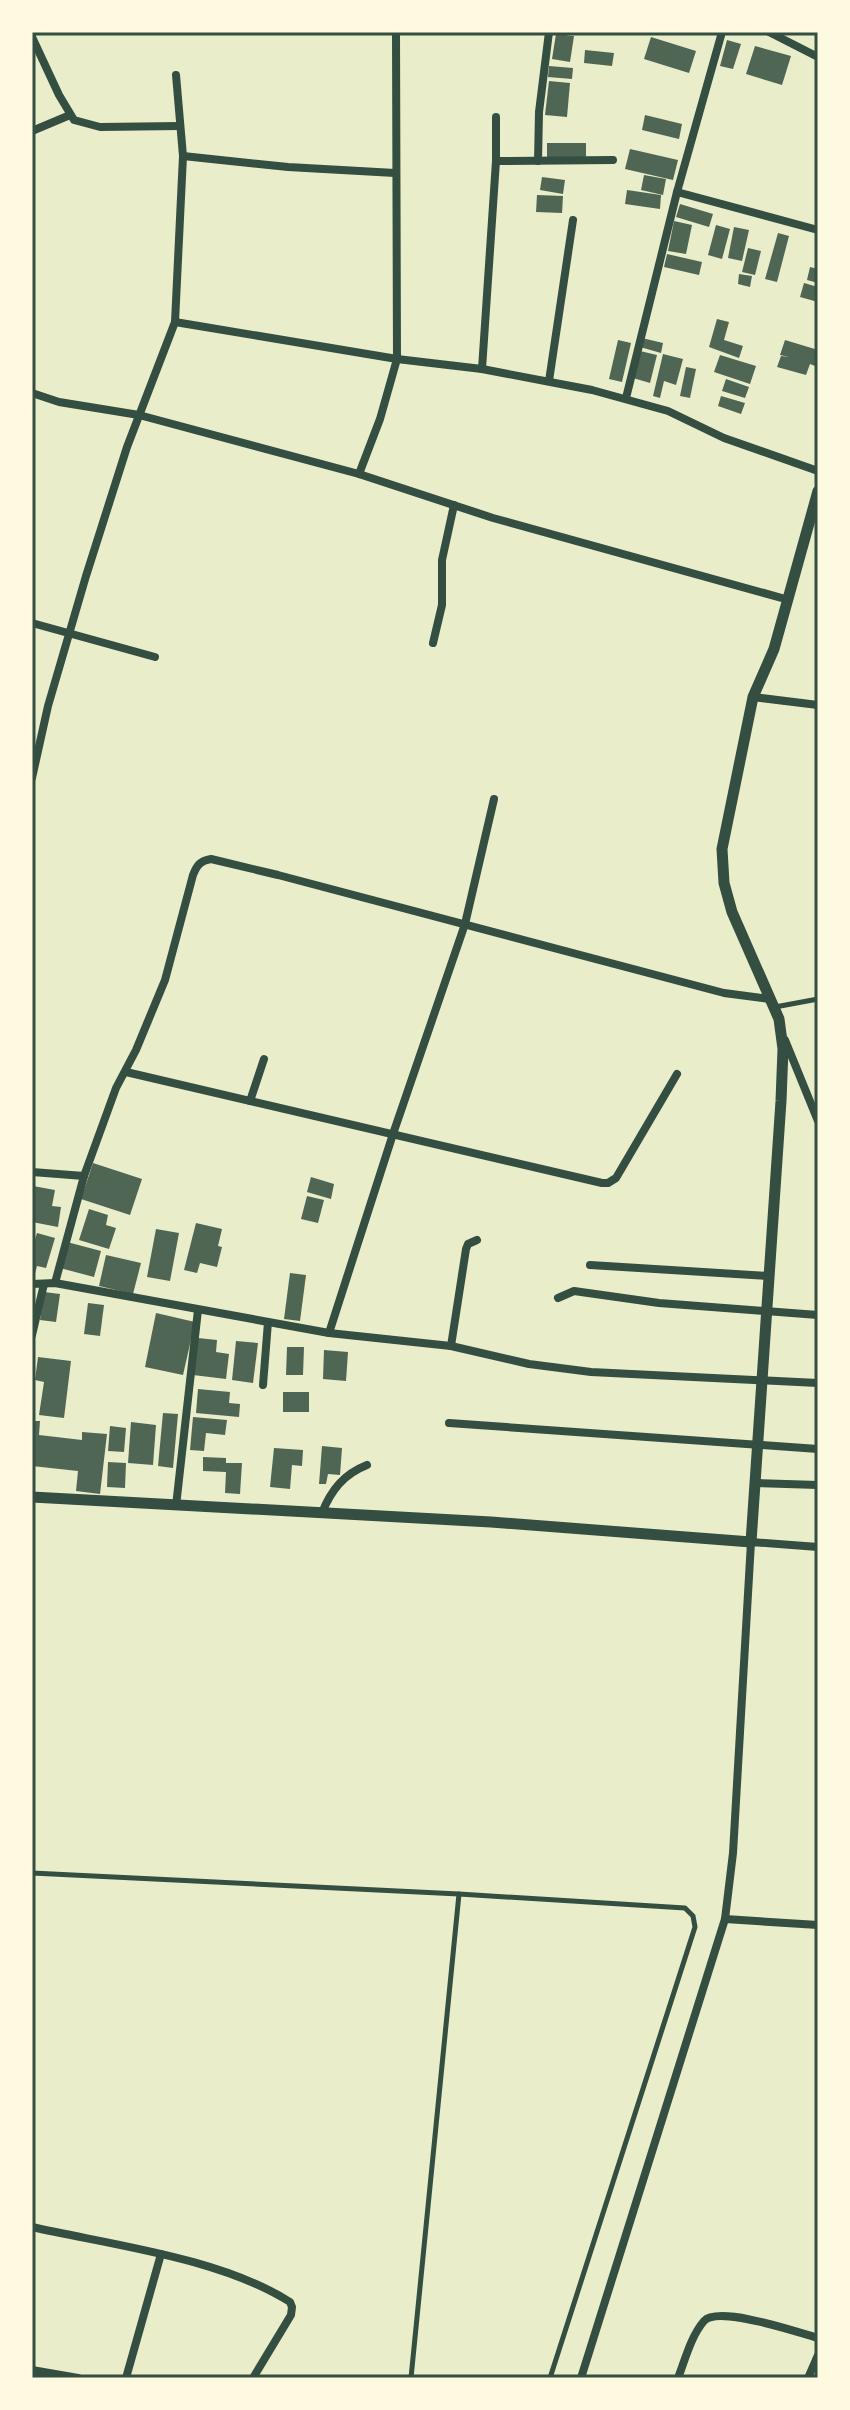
<svg xmlns="http://www.w3.org/2000/svg" width="850" height="2410" font-family="'Sofia Sans Condensed',sans-serif">
<style>
.building{fill:#4f6655}
.lines{fill:none;stroke-linecap:round;stroke-linejoin:round}
.service{stroke:#344e41;stroke-width:5}
.minor{stroke:#344e41;stroke-width:8}
.tertiary{stroke:#344e41;stroke-width:11}
.neatline{fill:none;stroke:#344e41;stroke-width:3}
</style>
<rect width="100%" height="100%" fill="#e9edc9"/>
<g class="building">
<path d="M556,34L574,36L570,62L552,59Z"/>
<path d="M651,37L696,51L689,73L644,59Z"/>
<path d="M727,40L741,44L733,69L720,66Z"/>
<path d="M755,46L791,56L782,85L746,74Z"/>
<path d="M585,50L614,53L612,66L584,63Z"/>
<path d="M549,66L573,68L572,79L548,77Z"/>
<path d="M549,81L570,83L567,117L545,115Z"/>
<path d="M645,115L682,124L679,139L642,130Z"/>
<path d="M547,143H586V159L547,160Z"/>
<path d="M630,149L678,160L673,180L625,169Z"/>
<path d="M644,175L666,179L663,195L641,190Z"/>
<path d="M542,177L565,180L563,194L540,190Z"/>
<path d="M627,190L661,195L660,209L625,204Z"/>
<path d="M537,195L563,196L562,213L536,212Z"/>
<path d="M680,204L713,214L709,227L676,217Z"/>
<path d="M674,221L692,225L686,254L668,251Z"/>
<path d="M716,225L730,229L722,259L708,255Z"/>
<path d="M734,227L749,230L742,261L728,258Z"/>
<path d="M778,233L789,236L777,282L765,279Z"/>
<path d="M748,248L761,251L755,275L742,272Z"/>
<path d="M667,254L702,262L699,275L664,267Z"/>
<path d="M810,267L818,269V283L807,280Z"/>
<path d="M739,274L752,276L750,287L738,284Z"/>
<path d="M804,283L818,287V302L800,297Z"/>
<path d="M717,319L729,322L724,340L743,346L739,358L709,347Z"/>
<path d="M642,338L663,343L661,353L640,347Z"/>
<path d="M618,340L631,343L622,382L609,379Z"/>
<path d="M785,340L818,350L815,366L810,364L806,375L777,367L781,356L789,357L780,355Z"/>
<path d="M640,351L657,355L650,383L633,378Z"/>
<path d="M663,354L683,359L676,385L664,381L660,398L653,396Z"/>
<path d="M720,355L756,366L750,384L714,372Z"/>
<path d="M686,367L696,369L690,398L680,396Z"/>
<path d="M726,379L749,387L745,398L722,391Z"/>
<path d="M721,396L745,403L741,414L718,406Z"/>
<path d="M93,1163L142,1179L130,1215L81,1199Z"/>
<path d="M311,1177L334,1184L331,1199L307,1192Z"/>
<path d="M33,1186L55,1190L52,1206L61,1207L58,1227L32,1222Z"/>
<path d="M307,1196L324,1200L318,1223L301,1219Z"/>
<path d="M89,1209L108,1215L106,1225L116,1228L109,1249L79,1240Z"/>
<path d="M196,1223L222,1229L218,1246L222,1247L217,1267L200,1263L197,1273L184,1270Z"/>
<path d="M156,1229L179,1233L170,1281L147,1277Z"/>
<path d="M37,1233L55,1238L46,1268L37,1266L33,1281L32,1249Z"/>
<path d="M67,1242L101,1251L94,1277L60,1268Z"/>
<path d="M106,1255L141,1263L133,1294L99,1286Z"/>
<path d="M290,1273L306,1275L300,1321L284,1319Z"/>
<path d="M44,1292L60,1294L56,1322L40,1320Z"/>
<path d="M88,1303L104,1305L100,1336L84,1334Z"/>
<path d="M156,1313L195,1322L183,1375L145,1367Z"/>
<path d="M198,1338L217,1340L216,1352L229,1354L226,1379L193,1375Z"/>
<path d="M236,1341L258,1343L253,1383L232,1380Z"/>
<path d="M287,1347H304L303,1375H286Z"/>
<path d="M324,1350L348,1352L346,1381L323,1379Z"/>
<path d="M38,1357L71,1361L64,1418L39,1415L44,1382L35,1380Z"/>
<path d="M198,1389L230,1392L229,1403L240,1404L239,1417L196,1413Z"/>
<rect x="283" y="1392" width="26" height="20"/>
<path d="M163,1413L178,1414L173,1468L158,1466Z"/>
<path d="M193,1417L227,1420L225,1435L206,1433L204,1451L190,1450Z"/>
<path d="M32,1421H40L39,1435L82,1440V1432L107,1434L100,1494L76,1491L78,1471L32,1466Z"/>
<path d="M131,1422L156,1425L153,1465L128,1463Z"/>
<path d="M110,1426L126,1428L124,1452L108,1451Z"/>
<path d="M322,1446L342,1448L340,1475L328,1474L326,1484H319Z"/>
<path d="M274,1448L303,1450L302,1466L292,1465L290,1489L270,1487Z"/>
<path d="M203,1457L226,1458V1463H242L240,1494L225,1493L226,1472L203,1471Z"/>
<path d="M108,1462L126,1463L125,1488L107,1487Z"/>
</g>
<g class="lines">
<g class="service">
<path d="M775,1007L818,999"/>
<path d="M32,1873L459,1894L685,1908L693,1916L695,1927L550,2378"/>
<path d="M411,2378L459,1894"/>
</g>
<g class="minor">
<path d="M769,32L818,57"/>
<path d="M32,37L59,95L74,120L100,127L180,126"/>
<path d="M32,131L70,115"/>
<path d="M183,156L288,167L395,173"/>
<path d="M496,161L613,160"/>
<path d="M538,161L539,112L549,32"/>
<path d="M677,192L818,230"/>
<path d="M175,322L397,359L482,369L592,390L668,411L724,438L818,471"/>
<path d="M482,369L496,161V117"/>
<path d="M549,381L573,220"/>
<path d="M32,393L59,402L139,415L359,474L493,518L789,600"/>
<path d="M626,398L677,192L722,32"/>
<path d="M359,474L380,419L397,359L396,32"/>
<path d="M32,623L155,657"/>
<path d="M433,643L442,605V560L454,505"/>
<path d="M753,697L818,705"/>
<path d="M32,778L48,706L86,576L127,447L175,322L183,156L176,75"/>
<path d="M785,1040L818,1121"/>
<path d="M126,1072L602,1183H608L616,1178L677,1074"/>
<path d="M250,1101L264,1059"/>
<path d="M32,1172L84,1176"/>
<path d="M590,1265L768,1276"/>
<path d="M55,1283L84,1176L116,1088L136,1050L165,980L193,875C197,865 200,861 211,859L278,875L724,993L769,999"/>
<path d="M32,1284L55,1283L329,1333L393,1134L465,924L494,799"/>
<path d="M558,1298L574,1291L659,1303L818,1315"/>
<path d="M329,1333L451,1346L529,1364L591,1372L818,1383"/>
<path d="M32,1335L44,1284"/>
<path d="M451,1346L466,1249L468,1244L477,1240"/>
<path d="M263,1385L268,1322"/>
<path d="M449,1423L818,1449"/>
<path d="M755,1483L818,1485"/>
<path d="M176,1506L198,1310"/>
<path d="M322,1513C331,1490 344,1474 367,1465"/>
<path d="M725,1919L818,1925"/>
<path d="M32,2227C112,2245 221,2258 290,2302L292,2307L291,2315L253,2378"/>
<path d="M32,2370L78,2378"/>
<path d="M126,2378L161,2254"/>
<path d="M581,2378L725,1919L733,1853L751,1542L818,1547"/>
<path d="M678,2378C685,2360 691,2336 704,2321C718,2305 797,2332 818,2338"/>
<path d="M808,2378L818,2355"/>
</g>
<path class="tertiary" d="M32,1497L491,1522L751,1542L781,1101L783,1049L779,1019L732,912L724,883L722,849L753,697L774,649L818,491"/>
</g>
<rect width="850" height="2410" fill="none" stroke="#fefae0" stroke-width="68"/>
<rect x="34" y="34" width="782" height="2342" class="neatline"/>
</svg>
